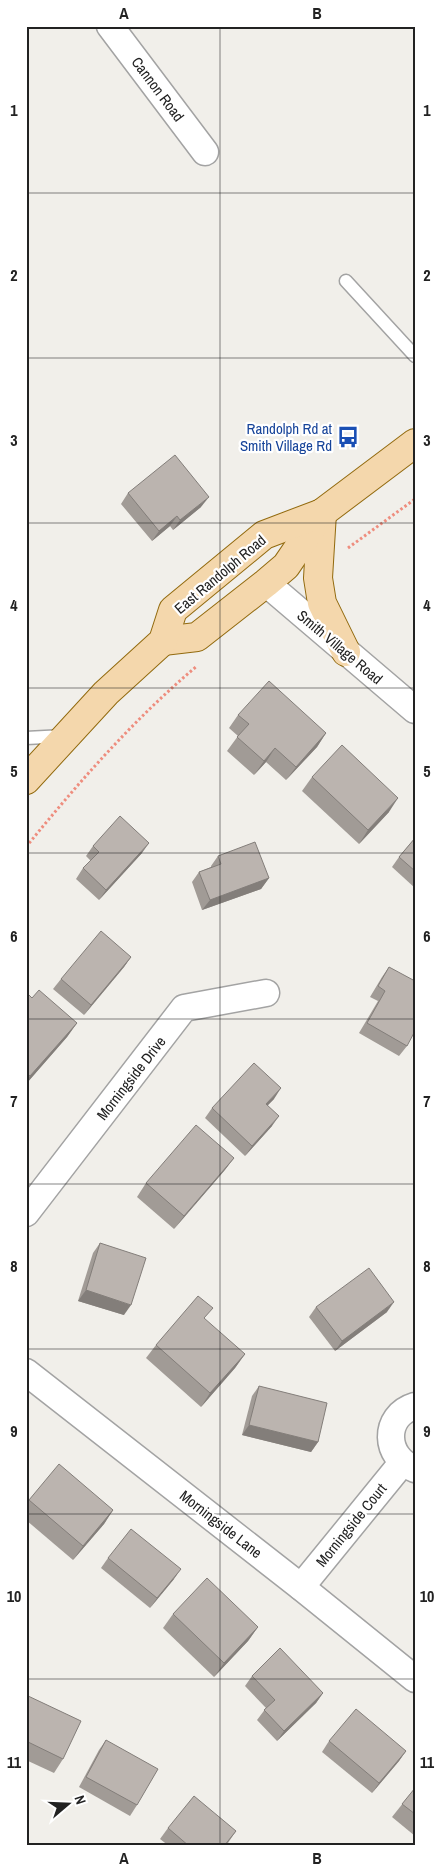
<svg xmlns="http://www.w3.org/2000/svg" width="441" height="1872" font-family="'Archivo Narrow',sans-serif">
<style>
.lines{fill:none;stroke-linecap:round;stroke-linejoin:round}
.service-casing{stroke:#a3a3a3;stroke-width:15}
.minor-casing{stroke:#a3a3a3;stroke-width:29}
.primary-casing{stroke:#926a0e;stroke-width:30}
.path{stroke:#ee8d7e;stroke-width:3;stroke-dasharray:2.5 2.5;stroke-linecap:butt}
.service{stroke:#fff;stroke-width:12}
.minor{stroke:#fff;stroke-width:26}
.primary{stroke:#f4d7ac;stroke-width:28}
.wall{fill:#a19b96}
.shaded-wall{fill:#837e7a}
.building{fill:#bbb4af;stroke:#837e7a}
.grid{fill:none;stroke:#222;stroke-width:1;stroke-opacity:0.55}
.labels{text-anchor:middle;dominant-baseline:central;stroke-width:4.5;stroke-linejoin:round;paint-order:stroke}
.street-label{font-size:15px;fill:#222;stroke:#fff}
.transit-label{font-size:15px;fill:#164399;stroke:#fff;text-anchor:end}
.neatline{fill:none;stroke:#222;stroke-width:2}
.grid-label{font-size:16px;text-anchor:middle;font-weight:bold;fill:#222}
</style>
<rect width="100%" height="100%" fill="#f1efea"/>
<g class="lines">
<g class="service-casing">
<g id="service">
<path d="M346,281L415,356"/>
<path d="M26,738L64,736"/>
</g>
</g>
<g class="minor-casing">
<g id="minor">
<path d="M110,26L205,152"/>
<path d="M266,583L415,710"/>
<path d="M26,1213L184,1008L266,993"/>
<path d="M26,1372L301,1587L415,1679"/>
<path d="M415,1406C382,1416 384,1458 415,1469"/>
<path d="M301,1587L402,1463"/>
</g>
</g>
<g class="primary-casing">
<g id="primary">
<path d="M322,513L318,578L322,603L346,652"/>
<path d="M163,641L197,637L266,583L286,566L322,513"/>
<path d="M26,780L106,693L163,641L173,610L264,535L322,513L415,443"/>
</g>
</g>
<g class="path">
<path d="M348,548L415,499"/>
<path d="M26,847C78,783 134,719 197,666"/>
</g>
<use href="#service" class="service"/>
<use href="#minor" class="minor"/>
<use href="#primary" class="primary"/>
</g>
<g class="wall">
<path d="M128,493L201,507L173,530L170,526L152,541L121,504Z"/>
<path d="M238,715L326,733L317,747L286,780L266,762L254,775L227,751L238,736L229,728Z"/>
<path d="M312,777L389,812L359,844L302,791Z"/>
<path d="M415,838V888L392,867L399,857Z"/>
<path d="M93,846L142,853L99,900L76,879L83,868L91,861L86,856Z"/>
<path d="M218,856L269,878L261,889L202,910L192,882L199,872L211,867V866Z"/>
<path d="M131,957L124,967L84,1015L53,989L61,979Z"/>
<path d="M389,967L407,1046L399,1056L359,1033L378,1001L370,997L382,977Z"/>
<path d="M26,992L32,998L77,1023L67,1037L26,1084Z"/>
<path d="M274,1099L268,1105L272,1126L245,1156L205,1118L212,1108Z"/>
<path d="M234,1158L224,1171L174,1229L137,1197L146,1183Z"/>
<path d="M100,1243L124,1315L78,1301L93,1253Z"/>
<path d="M415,1300V1320H413Z"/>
<path d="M316,1307L387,1312L335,1351L309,1317Z"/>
<path d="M156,1345L245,1354L235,1368L201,1407L146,1358Z"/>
<path d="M259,1386L318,1442L311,1452L242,1435L252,1396Z"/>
<path d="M29,1500L113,1510L104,1524L73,1560L26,1520V1504Z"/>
<path d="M108,1558L174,1579L150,1608L101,1568Z"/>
<path d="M173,1614L258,1627L248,1641L214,1677L163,1628Z"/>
<path d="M252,1676L323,1693L316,1703L277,1741L257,1720L266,1708L245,1686Z"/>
<path d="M26,1695L63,1759L54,1773L26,1760Z"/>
<path d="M106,1740L137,1805L130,1816L79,1787L99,1750Z"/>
<path d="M329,1741L406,1751L399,1761L372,1793L322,1752Z"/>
<path d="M415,1788V1836L392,1817Z"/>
<path d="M168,1828L236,1831L226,1846H169L160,1839Z"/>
</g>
<g class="shaded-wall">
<path d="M209,497L201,507L173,530L180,520Z"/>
<path d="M177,516L170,526L152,541L159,531Z"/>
<path d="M326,733L317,747L286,780L296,767Z"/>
<path d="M275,748L266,762L254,775L264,761Z"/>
<path d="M398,798L389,812L359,844L368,830Z"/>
<path d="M149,843L142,853L99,900L106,890Z"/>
<path d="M269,878L261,889L202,910L210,900Z"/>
<path d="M131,957L124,967L84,1015L91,1005Z"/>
<path d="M77,1023L67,1037L26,1084V1082L30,1076Z"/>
<path d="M281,1088L274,1099L259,1114L266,1104Z"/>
<path d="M279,1116L272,1126L245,1156L252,1146Z"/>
<path d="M234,1158L224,1171L174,1229L184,1216Z"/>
<path d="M86,1290L131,1305L124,1315L78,1301Z"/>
<path d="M394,1302L387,1312L335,1351L342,1341Z"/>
<path d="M245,1354L235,1368L201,1407L210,1393Z"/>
<path d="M249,1425L318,1442L311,1452L242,1435Z"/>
<path d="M113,1510L104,1524L73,1560L83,1546Z"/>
<path d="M181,1569L174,1579L150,1608L157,1598Z"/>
<path d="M258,1627L248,1641L214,1677L224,1663Z"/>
<path d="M323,1693L316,1703L277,1741L284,1731Z"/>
<path d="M406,1751L399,1761L372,1793L379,1783Z"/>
</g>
<g class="building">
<path d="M175,455L209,497L180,520L177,516L159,531L128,493Z"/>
<path d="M269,681L326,733L296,767L275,748L264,761L237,737L249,724L238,715Z"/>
<path d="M342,745L398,798L368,830L312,777Z"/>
<path d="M120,816L149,843L106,890L83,868L99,852L93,846Z"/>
<path d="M415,838V871L399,857Z"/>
<path d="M255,842L269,878L210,900L199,872L221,864L218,856Z"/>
<path d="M101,931L131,957L91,1005L61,979Z"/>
<path d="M389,967L415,981V1031L407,1046L367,1023L385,991L378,986Z"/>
<path d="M39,990L77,1023L30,1076L26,1073V992L32,998Z"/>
<path d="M254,1063L281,1088L266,1104L279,1116L252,1146L212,1108Z"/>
<path d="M196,1125L234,1158L184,1216L146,1183Z"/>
<path d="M100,1243L146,1258L131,1305L86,1290Z"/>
<path d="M369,1268L394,1302L342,1341L316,1307Z"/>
<path d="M198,1296L213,1308L204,1318L245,1354L210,1393L156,1345Z"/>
<path d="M259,1386L327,1403L318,1442L249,1425Z"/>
<path d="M59,1464L113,1510L83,1546L29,1500Z"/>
<path d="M131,1529L181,1569L157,1598L108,1558Z"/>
<path d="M207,1578L258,1627L224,1663L173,1614Z"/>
<path d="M280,1648L323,1693L284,1731L264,1710L275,1700L252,1676Z"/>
<path d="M26,1695L81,1721L63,1759L26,1741Z"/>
<path d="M356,1709L406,1751L379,1783L329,1741Z"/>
<path d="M106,1740L158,1769L137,1805L86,1777Z"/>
<path d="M415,1788V1814L402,1804Z"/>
<path d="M194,1796L236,1831L224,1846H189L168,1828Z"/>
</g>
<path class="grid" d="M220,26V1846M26,193H415M26,358H415M26,523H415M26,688H415M26,853H415M26,1019H415M26,1184H415M26,1349H415M26,1514H415M26,1679H415"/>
<defs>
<g id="bus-bare" transform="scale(1.725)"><path d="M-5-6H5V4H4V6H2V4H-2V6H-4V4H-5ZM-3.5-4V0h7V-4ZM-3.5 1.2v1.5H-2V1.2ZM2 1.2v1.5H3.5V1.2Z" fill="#1a4fb4" stroke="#fff" stroke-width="2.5" paint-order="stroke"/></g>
</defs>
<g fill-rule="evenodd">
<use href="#bus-bare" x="348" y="437"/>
</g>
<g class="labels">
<g class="street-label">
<text transform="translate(158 89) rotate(53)">Cannon Road</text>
<text transform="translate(220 574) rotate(-40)">East Randolph Road</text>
<text transform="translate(340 647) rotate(40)">Smith Village Road</text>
<text transform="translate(131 1078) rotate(-52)">Morningside Drive</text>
<text transform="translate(221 1524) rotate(38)">Morningside Lane</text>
<text transform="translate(351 1525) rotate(-51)">Morningside Court</text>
</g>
<g class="transit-label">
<text x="332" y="428">Randolph Rd at<tspan x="332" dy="17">Smith Village Rd</tspan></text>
</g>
</g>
<rect width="441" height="1872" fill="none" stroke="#ffffff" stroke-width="55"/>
<g transform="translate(68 1804) rotate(71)" stroke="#ffffff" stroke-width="4" paint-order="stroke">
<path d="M0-4L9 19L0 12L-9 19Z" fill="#222222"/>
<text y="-8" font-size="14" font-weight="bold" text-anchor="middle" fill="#222222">N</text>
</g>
<rect x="28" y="28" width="386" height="1816" class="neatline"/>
<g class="grid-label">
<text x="124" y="19">A</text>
<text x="317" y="19">B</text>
<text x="14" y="116">1</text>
<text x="427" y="116">1</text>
<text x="14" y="281">2</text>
<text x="427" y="281">2</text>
<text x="14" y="446">3</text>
<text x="427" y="446">3</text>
<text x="14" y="611">4</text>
<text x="427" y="611">4</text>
<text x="14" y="777">5</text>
<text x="427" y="777">5</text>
<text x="14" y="942">6</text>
<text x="427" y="942">6</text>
<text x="14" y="1107">7</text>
<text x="427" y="1107">7</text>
<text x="14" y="1272">8</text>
<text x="427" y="1272">8</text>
<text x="14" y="1437">9</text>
<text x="427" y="1437">9</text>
<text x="14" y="1602">10</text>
<text x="427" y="1602">10</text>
<text x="14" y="1768">11</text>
<text x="427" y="1768">11</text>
<text x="124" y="1864">A</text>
<text x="317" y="1864">B</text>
</g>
</svg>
